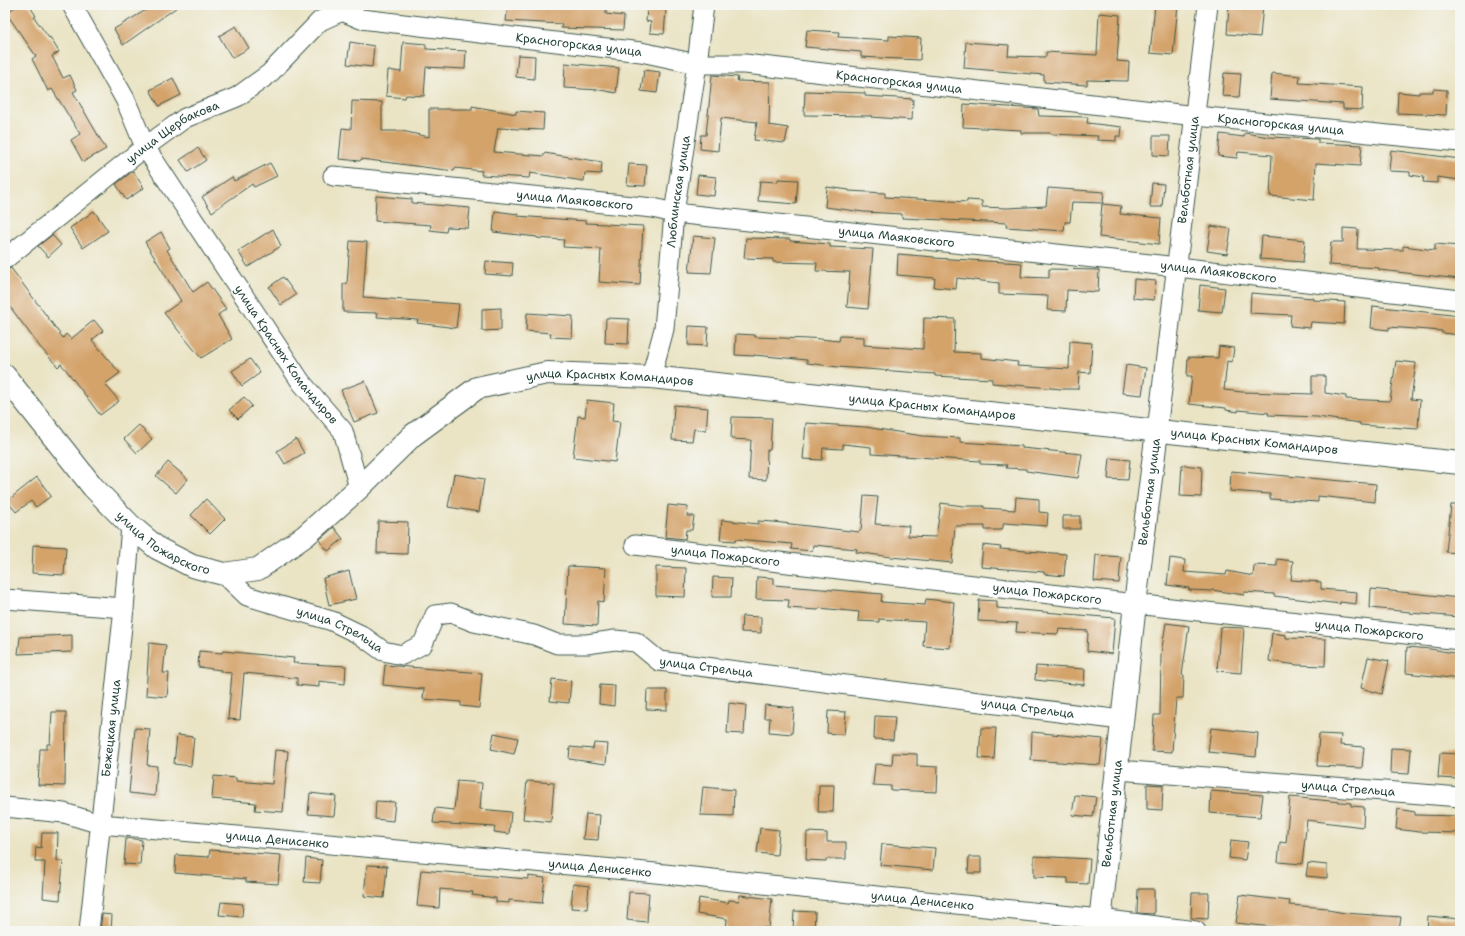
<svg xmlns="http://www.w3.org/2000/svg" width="1465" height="936" font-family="'Shantell Sans',sans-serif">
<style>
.building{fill:#d4a36a}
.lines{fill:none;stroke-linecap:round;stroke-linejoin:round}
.minor-casing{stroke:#3d564a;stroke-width:21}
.tertiary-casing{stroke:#3d564a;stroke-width:24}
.minor{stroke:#fff;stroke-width:19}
.tertiary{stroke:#fff;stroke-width:22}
.labels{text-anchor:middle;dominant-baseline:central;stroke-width:3;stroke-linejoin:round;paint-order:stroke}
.street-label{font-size:12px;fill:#1f3d34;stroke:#f6f6f2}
</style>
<rect width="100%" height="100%" fill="#f6f6f2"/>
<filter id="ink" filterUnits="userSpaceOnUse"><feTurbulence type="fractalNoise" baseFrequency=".025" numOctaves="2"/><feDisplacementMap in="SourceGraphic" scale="8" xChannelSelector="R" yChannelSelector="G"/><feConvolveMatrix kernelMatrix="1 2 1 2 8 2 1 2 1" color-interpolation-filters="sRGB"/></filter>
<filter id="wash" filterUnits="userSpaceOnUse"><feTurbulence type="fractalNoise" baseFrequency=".012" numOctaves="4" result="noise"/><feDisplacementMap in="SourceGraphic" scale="16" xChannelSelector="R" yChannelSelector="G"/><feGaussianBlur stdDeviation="0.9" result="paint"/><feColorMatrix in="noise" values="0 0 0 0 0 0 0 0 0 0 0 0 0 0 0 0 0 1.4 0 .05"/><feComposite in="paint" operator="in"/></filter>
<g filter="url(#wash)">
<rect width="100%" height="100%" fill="#eae4c5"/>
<g id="blocks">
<g class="building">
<path d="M18,5H29L36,16L34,17L49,38L50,37L59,52L52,56L63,78L70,75L77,90L73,92L106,149L83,162L71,140L80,134L52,89L48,91L32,59L36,56L6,13Z"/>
<path d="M143,5H180L123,45L114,29L146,10Z"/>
<path d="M508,5L606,6V14L624,16L623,30L561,28L562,24L506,21Z"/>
<path d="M1155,5H1178L1173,55L1150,53Z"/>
<path d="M1229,5H1263L1260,37L1227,34Z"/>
<path d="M647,8L666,10L664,34L650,33L651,22L646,21Z"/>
<path d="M1099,13L1120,15L1117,61L1129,62L1128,81L1087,80V85L1044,82V75L964,68L966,42L1009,45L1008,56L1046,57V52L1097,55Z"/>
<path d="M236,26L249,48L232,58L219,36Z"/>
<path d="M807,30L839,32L838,37L889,40V36L921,38L920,60L861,57V52L805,47Z"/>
<path d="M350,42L374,46L372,67L347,64Z"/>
<path d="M403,42L426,44V49L466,51L465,69L426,67L424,96L406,95L405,98L386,96L388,70L401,72Z"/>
<path d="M518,55L535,56L534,79L516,77Z"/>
<path d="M565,63L619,68L616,93L600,90L564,88Z"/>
<path d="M644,70L660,72L657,93L641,91Z"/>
<path d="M1224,73L1241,74L1239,97L1222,96Z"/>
<path d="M1272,73L1300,76L1299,83L1363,87L1362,110L1343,109V104L1270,99Z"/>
<path d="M712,75L738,77L737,81L770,82L769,125L788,128L785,143L754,140L757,122L721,118L718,151L700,149L701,135H706Z"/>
<path d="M173,78L181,95L159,106L150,90Z"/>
<path d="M1433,89L1447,90L1446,115L1397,113L1398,92L1419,94V92H1433Z"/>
<path d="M805,91L865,93V96L913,99L912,120L871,117L872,116L804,115Z"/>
<path d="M352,101L382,102V131H402L429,137V109H472V106L516,114V111L544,113L543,130L498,128L494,152L544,156V153L602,162L601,174L585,173L584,181L530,173L529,178L481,175L482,171L455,168L454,171L361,159L360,161L339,159L342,128L351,129Z"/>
<path d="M964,104L1038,109L1039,116L1088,117L1087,123L1122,127L1121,136H1116V141L1097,140L1098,136L1051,134V133H1021V130L963,127Z"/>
<path d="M1245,133L1269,137L1318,139V143L1362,145L1360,166L1316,163L1314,200L1270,196L1272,155L1238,152L1237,158L1218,156L1220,134L1244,137Z"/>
<path d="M1153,136H1170L1169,156L1153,155Z"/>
<path d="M198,148L206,160L188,172L180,160Z"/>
<path d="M1391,150L1460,159V180L1437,177V183L1423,182L1424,177L1410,175V172L1389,171Z"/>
<path d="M270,163L277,176L254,187L252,184L212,212L202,197L232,177L234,181Z"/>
<path d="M629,164L647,165L645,186L627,185Z"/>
<path d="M133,171L144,188L126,200L116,184Z"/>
<path d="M698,175L716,177L714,196L696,194Z"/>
<path d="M778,179L798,180L796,204L758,201L760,181L778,182Z"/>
<path d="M1152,183L1164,184L1162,207H1150Z"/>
<path d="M827,187L849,190V191L885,193V197L967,202V200L982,201V207L1007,208L1046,206L1048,188L1104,192L1103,203L1072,202L1070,222H1065L1064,231L1006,227L1007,223L902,218V214L864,212L825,207Z"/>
<path d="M376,196L412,199V203L470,208L468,228L447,227L446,232L430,230L431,225L375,221Z"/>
<path d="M1102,204L1121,206L1120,214L1161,218L1159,244L1099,237Z"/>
<path d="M94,211L108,231L83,248L70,228Z"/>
<path d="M495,211L518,214L517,216L586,221V223L643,226L640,285L599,282L601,249L563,247L564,240L537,238V237L493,232Z"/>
<path d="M1211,226L1231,229L1227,254L1207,251Z"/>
<path d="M1343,228L1358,229L1357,249L1403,250V246L1435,250V244L1460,246V279L1379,270V268L1329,265L1331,242H1343Z"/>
<path d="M273,229L281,246L248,267L238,251Z"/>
<path d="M161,232L170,248L167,250L193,292L207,282L226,309L218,315L232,339L201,358L164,313L181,301L145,242Z"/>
<path d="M52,235L61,245L48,257L38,246Z"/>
<path d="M693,236L715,238L711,273L689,272Z"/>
<path d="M1262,236L1305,240L1303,262L1260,259Z"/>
<path d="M746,238L790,239V241L830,244V247L873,249L868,309L847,307L850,272L816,271L817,263L773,262V259L744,258Z"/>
<path d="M350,241L367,242L363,297L459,304L456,328L417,323L418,320L377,317L378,313L343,312V284H347Z"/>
<path d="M898,254L934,257V258L1022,263L1021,277L1049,278V269L1099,270L1098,292L1067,290L1066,311L1047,310L1048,296L999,294V283L957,278L956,289L934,287L935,278L897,275Z"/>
<path d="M486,261L513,263L512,276L485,274Z"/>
<path d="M11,268L63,338L66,334L71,339L94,320L103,331L92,340L120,373L105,384L119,401L100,415L67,371L61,364L58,367L40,347L5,300V270Z"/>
<path d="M283,277L296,295L281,305L269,287Z"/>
<path d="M1134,279L1156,281L1154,300L1133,298Z"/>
<path d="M1200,285L1225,288L1222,312L1198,310Z"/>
<path d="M1251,293L1313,298V300L1345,302L1344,324L1311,322L1310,328L1290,326L1291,315L1250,313Z"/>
<path d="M1373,306L1460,316V335L1442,333V331L1389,327V330L1371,328Z"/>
<path d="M501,308V330L482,331V309Z"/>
<path d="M527,313L573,316L572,338L550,337L551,333L526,331Z"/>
<path d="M606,318L629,319L628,344L605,343Z"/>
<path d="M924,318L955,319L954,352L981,353V358L1018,362L1017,366L1069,369L1070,341L1092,343L1090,373L1079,372L1078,389H1062L992,383V379L935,376V374L838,367L807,363V360L754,355V356L735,355L736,334L755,335V337L809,339L810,338L839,341L840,336L864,337V345L923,349Z"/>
<path d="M689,326L708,327L707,346L688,345Z"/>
<path d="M1219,346L1234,348L1232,362L1227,361L1224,390L1242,392L1312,394V376H1325V393L1346,396V399L1390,401L1396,361L1416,363L1411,399L1420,400L1418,429L1360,425V423L1317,417L1268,415L1269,413L1238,410V412L1226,410V408L1189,404L1192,376H1187L1188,357L1218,358Z"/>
<path d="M250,359L260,373L242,386L232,371Z"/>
<path d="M1126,365L1146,368L1142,395L1122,393Z"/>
<path d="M365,381L378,413L354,422L341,390Z"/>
<path d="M244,397L252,406L238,419L229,410Z"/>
<path d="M587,400L614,403L612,421L620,422L615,462L573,457L578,416L585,417Z"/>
<path d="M674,405L708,408L706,430L694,429L692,441L672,440Z"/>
<path d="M732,417L772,418L770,450H767L766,480L749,479L751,440L731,439Z"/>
<path d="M806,423L865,427L923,436L960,438V442L1022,446V448L1082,454L1078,478L1026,471V469L1006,468L1007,465L980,464V461L871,454V447L843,444V449L823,448L822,460L803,459Z"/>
<path d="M139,425L152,439L137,453L124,439Z"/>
<path d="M296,439L304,453L285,464L277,451Z"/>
<path d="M1110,458L1130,460L1128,480L1108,479Z"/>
<path d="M168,462L188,479L176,493L156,476Z"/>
<path d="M1182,465L1202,467L1201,497L1180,496Z"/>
<path d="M1231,471L1376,484L1375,502L1318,496V502L1270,499V494L1230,491Z"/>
<path d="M454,474L484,479L479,512L448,507Z"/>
<path d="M37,477L51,496L36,507L31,501L16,512L7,501Z"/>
<path d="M864,496L878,497L875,524L909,526L908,536L936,537L941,503L963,506H984V508L1015,510L1016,497L1039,499V512L1048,513L1047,526L1004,523L1002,530H985V526H955L952,563L891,557L856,552L857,549L813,545L812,551L791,549L792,544L736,539V541L720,540L722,520L758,524V521L774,522L859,532L861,530Z"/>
<path d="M206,499L225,519L210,534L191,515Z"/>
<path d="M668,505L688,507L687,516H694L692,530H686L685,539L665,537Z"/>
<path d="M1451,505H1460V553L1446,552Z"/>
<rect x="1063" y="516" width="17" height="13"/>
<path d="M378,521L408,522L407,554L377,553Z"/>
<path d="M334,527L343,539L328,551L319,540Z"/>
<path d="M33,545L66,547L64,575L32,573Z"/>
<path d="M983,545L1001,547L1000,549L1066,554L1064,576L1044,574V572L981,567Z"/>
<path d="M1096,555L1121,557L1119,583L1094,581Z"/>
<path d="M1170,558L1185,560L1184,572L1226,575L1227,571L1253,576L1254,565L1277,566V559L1293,561L1291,580L1321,582V589L1357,592L1356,604L1340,602V604L1274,596V594L1245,592L1244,595L1212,590V591L1189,590V588L1167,585Z"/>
<path d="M568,566L606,568L604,602L598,601L597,626L565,624Z"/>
<path d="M656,567L686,568L685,597L656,596Z"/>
<path d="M349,571L356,599L329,605L323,578Z"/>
<path d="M713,577L732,578L731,597H712Z"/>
<path d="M757,577L774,578V585L882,594L881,602L925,605L926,599L954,602L950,648L923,646L925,622L879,619V622L858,621L859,612L819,608L818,610L788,608L789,600L756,599Z"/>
<path d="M1371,589L1460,598V617L1410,613V612L1370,608Z"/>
<path d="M979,600L997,601V608L1115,618L1112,654L1087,651L1088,631L1059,629L1058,634L1016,632L1017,623L978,621Z"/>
<path d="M742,616L761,617V633L741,632Z"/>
<path d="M1166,623L1189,626L1182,675H1184L1183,698H1176L1172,752L1152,751L1154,715H1160L1161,654Z"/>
<path d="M1220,627L1244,628L1241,673L1217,671Z"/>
<path d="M1272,633L1286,635V638L1326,639L1325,666L1297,665L1269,661Z"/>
<path d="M72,635V652L18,654L20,637Z"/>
<path d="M149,643L166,645L163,673H169L167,697L146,695Z"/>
<path d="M1407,647L1430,649L1460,654V679L1406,673Z"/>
<path d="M199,651L222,653L223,651L294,658L293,663L346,666L345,684L319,681V687L297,685V678L244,673L240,720L228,719L232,673L221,672V670L198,667Z"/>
<path d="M1368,657L1389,661L1382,694L1361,688Z"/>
<path d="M385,665L482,673L479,708L461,706V702L423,699L424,689L383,685Z"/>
<path d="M1036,666L1085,669L1084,685L1035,680Z"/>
<path d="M552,679L571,681L569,703L550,701Z"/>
<path d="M600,685L615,686L614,706L599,704Z"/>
<path d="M647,690H667V710L646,709Z"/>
<path d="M729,703L746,705L744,734L727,733Z"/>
<path d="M765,705L794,708L792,734L769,732L770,718H764Z"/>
<path d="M828,711L846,712L844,735L827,733Z"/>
<path d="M52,712H66L65,786L38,785L40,749H47V744H50Z"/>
<path d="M875,716L895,717L893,740L874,739Z"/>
<path d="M135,728L150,729L147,765L157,766L155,796L129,793Z"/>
<path d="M981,728H996L994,759L979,758Z"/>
<path d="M1211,728L1258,733L1256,757L1208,752Z"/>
<path d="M1032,732L1103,739L1100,765L1031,760Z"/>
<path d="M494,733L518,738L514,754L491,749Z"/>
<path d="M1319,734L1341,735L1340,745L1364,747L1362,768L1317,766Z"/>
<path d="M177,735L194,737L191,766L174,764Z"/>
<path d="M594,743L608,744L606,764L569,759L570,747L593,749Z"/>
<path d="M1391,748L1411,749L1409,774L1390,773Z"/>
<path d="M275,750L288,751L283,812L255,810L256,803L212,799L214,776L236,778V781L272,784Z"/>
<path d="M893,753L917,754V766L938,767L937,792L891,790V786L873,785L875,764L892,765Z"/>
<path d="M1440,753L1460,754L1458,779L1438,778Z"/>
<path d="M457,781L482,783L480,809L511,812L509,834L494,832L495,827L433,823L435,808L454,810Z"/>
<path d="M527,781L554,783L551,822L523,819Z"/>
<path d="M1147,784L1163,785L1162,810L1147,809Z"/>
<path d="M819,785H834L833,812H818Z"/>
<path d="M703,787L734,790L733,816L700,815Z"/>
<path d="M1211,791L1263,795L1260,817L1210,813Z"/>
<path d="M310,793L336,796L334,816L308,814Z"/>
<path d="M1075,795L1096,797L1093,817L1072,815Z"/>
<path d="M1290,797L1351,803V806L1364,807L1363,827L1307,820L1302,864L1278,862L1280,842L1286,843Z"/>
<path d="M376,801L395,802L393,821L375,819Z"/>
<path d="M1398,809L1415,812V815L1460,816V833L1419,832L1396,829Z"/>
<path d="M586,814L600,815L598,840L583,839Z"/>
<path d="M760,828L779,830L777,855L757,853Z"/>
<path d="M807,832L827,833V842H846V859H826V861L806,860Z"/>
<path d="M42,833H58L57,861H63L60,900L43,898L45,862H35L36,847L41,848Z"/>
<path d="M126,838L142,840L140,865L124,864Z"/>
<path d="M1231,840L1248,842L1245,860L1229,858Z"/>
<path d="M882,844L935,848L933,870L880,865Z"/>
<path d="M210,850L281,855L278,884L246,882V879L175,873L176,855L209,857Z"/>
<path d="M1034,856L1090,859L1088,884L1068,883V878L1034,877Z"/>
<path d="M969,857H981V873H968Z"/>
<path d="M306,858L322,860L320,883L304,882Z"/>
<path d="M1308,863L1327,865V878L1306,876Z"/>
<path d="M367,865L387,866L384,898L364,896Z"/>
<path d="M421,870L528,879V876L545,878L542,903L509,900V903L496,902V898L472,895L473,892L440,889L439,908L417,906Z"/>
<path d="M573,884L589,886L587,909L571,908Z"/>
<path d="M1138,889H1154V914L1137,913Z"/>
<path d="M629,892L649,893L647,922L627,920Z"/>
<path d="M1192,893H1209L1208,919L1191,918Z"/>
<path d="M740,895L772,899L769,928L756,927L755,931H726L727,919L697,914L699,898L728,903L729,900L739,901Z"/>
<path d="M1240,895L1290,901L1289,905L1328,908V910L1345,913L1401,917L1399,931H1308L1236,923Z"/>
<path d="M221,902L243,904L242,917L219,915Z"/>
<path d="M794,911L815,912L814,931L793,930Z"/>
<path d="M102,914L112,915L111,931H100Z"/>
<path d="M1428,916L1460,919V931H1427Z"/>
</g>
</g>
</g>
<g filter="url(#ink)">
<use href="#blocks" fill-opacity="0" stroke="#3d564a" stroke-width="1"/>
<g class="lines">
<g class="minor-casing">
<g id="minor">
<path id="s1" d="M72,5L125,99L145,147L301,382L343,431L359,488"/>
<path id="s2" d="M342,11L361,19L641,52L697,64H745L1196,116L1460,142"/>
<path id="s3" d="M333,176L653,208L674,213L1178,267L1460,300"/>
<path id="s4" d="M5,259L145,147L185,118L237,97L269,74L320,21L342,11"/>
<path id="s5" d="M651,377L664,329L674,213L697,64L704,5"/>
<path id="s6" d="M1157,431L1208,5"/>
<path id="s7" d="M635,545L1135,604L1460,640"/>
<path id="s8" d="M224,574L247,596L332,621L361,635L383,651L402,655L423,644L435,615L451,613L474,622L534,635L557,644H587L615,640L636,642L659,661L1121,720"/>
<path d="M5,599L124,608"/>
<path id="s9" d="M1118,770L1460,797"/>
<path id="s10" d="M5,807L64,813L100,824L626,870L1100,919L1196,931"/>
<path id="s11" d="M89,931L124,608L131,526"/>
</g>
</g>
<g class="tertiary-casing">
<g id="tertiary">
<path id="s12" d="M5,376L93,487L131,526L157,548L192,566L224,574L258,569L305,536L359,488L413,435L477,388L547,373L651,377L1460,463"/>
<path id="s13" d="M1099,931L1135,604L1157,431"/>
</g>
</g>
<use href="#minor" class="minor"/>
<use href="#tertiary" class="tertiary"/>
</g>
</g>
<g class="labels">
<g class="street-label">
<text stroke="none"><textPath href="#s2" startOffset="240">Красногорская улица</textPath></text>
<text stroke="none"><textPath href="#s2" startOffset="563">Красногорская улица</textPath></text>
<text stroke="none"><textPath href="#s2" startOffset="947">Красногорская улица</textPath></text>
<text stroke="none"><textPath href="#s4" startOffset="211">улица Щербакова</textPath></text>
<text stroke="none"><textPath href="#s6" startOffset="263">Вельботная улица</textPath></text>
<text stroke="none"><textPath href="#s5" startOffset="188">Люблинская улица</textPath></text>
<text stroke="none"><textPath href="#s3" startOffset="243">улица Маяковского</textPath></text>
<text stroke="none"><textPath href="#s3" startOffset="567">улица Маяковского</textPath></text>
<text stroke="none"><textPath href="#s3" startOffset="891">улица Маяковского</textPath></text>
<text stroke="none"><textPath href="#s1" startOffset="411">улица Красных Командиров</textPath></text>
<text stroke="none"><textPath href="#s12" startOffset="756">улица Красных Командиров</textPath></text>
<text stroke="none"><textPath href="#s12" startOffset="1080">улица Красных Командиров</textPath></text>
<text stroke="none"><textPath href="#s12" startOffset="1404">улица Красных Командиров</textPath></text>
<text stroke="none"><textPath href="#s13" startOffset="442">Вельботная улица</textPath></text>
<text stroke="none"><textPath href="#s12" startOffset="233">улица Пожарского</textPath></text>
<text stroke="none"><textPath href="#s7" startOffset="91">улица Пожарского</textPath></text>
<text stroke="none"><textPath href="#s7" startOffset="415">улица Пожарского</textPath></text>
<text stroke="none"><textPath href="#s7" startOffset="739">улица Пожарского</textPath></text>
<text stroke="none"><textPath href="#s8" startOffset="131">улица Стрельца</textPath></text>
<text stroke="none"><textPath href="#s8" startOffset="538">улица Стрельца</textPath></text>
<text stroke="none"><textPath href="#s8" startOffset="862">улица Стрельца</textPath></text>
<text stroke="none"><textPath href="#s11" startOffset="204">Бежецкая улица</textPath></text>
<text stroke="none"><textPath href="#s9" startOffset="231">улица Стрельца</textPath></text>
<text stroke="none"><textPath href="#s13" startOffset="118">Вельботная улица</textPath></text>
<text stroke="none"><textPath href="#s10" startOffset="275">улица Денисенко</textPath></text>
<text stroke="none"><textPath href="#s10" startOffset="599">улица Денисенко</textPath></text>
<text stroke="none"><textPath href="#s10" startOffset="923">улица Денисенко</textPath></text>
</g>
</g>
<rect width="1465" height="936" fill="none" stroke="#f6f6f2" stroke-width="20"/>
</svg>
